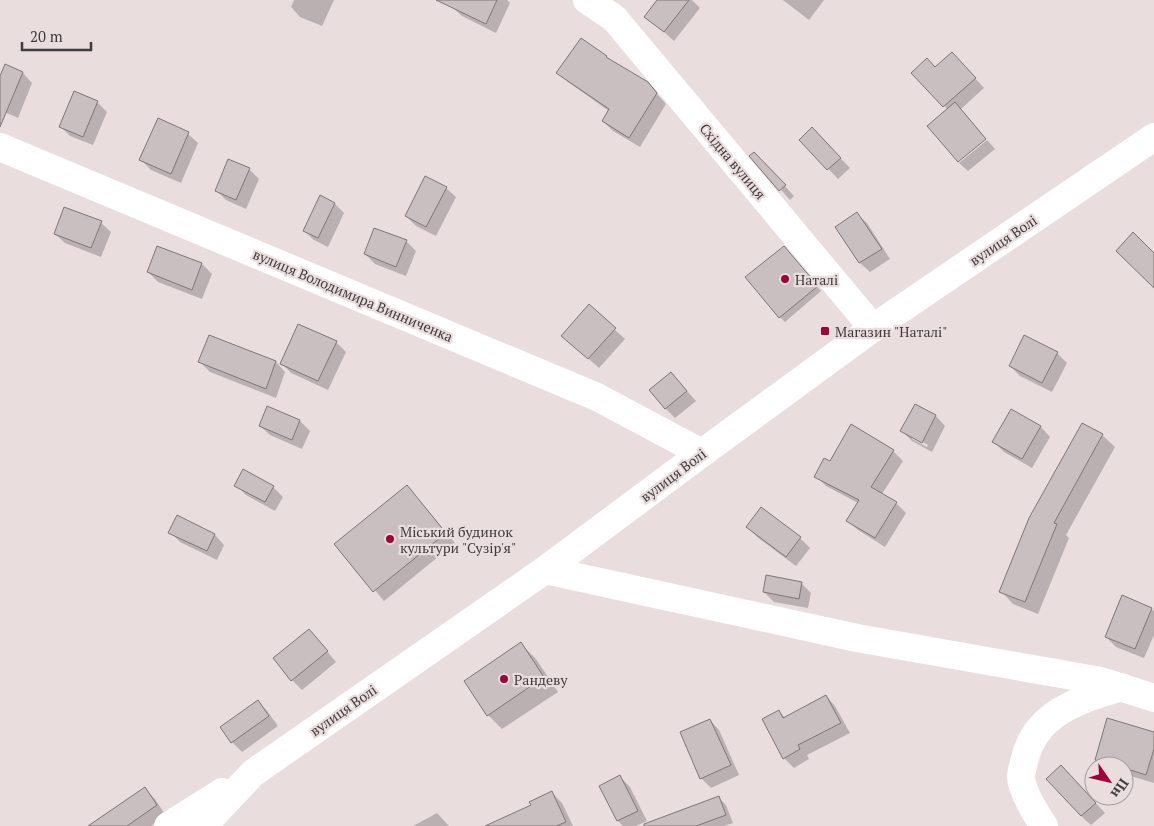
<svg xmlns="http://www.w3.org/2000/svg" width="1154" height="826" font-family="'PT Serif',serif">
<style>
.shadow{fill:#0003;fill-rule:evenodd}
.building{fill:#cabfc0;stroke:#807676}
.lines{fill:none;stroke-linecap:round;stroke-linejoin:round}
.street{stroke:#fff;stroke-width:28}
.poi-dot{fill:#a0013a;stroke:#e9ddde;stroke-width:2}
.labels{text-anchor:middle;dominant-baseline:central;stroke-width:4.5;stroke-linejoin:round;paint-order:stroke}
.street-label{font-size:14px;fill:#403b3c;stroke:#e9ddde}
.poi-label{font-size:14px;fill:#403b3c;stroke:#e9ddde;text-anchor:start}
</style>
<rect width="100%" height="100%" fill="#e9ddde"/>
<g class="shadow">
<path d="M294,0H334L322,26L300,17L291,7Z"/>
<path d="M439,0H507L510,3L496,33L462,16L452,7Z"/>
<path d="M659,0H692L700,8L674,41L646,16Z"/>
<path d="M783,0H824L809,20Z"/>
<path d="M961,63L984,88L961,109L985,138L958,161L948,110L913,73Z"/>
<path d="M5,66L23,73L32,83L18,118L0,110V79Z"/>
<path d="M558,73L647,83L666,104L640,147L613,131L603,121L609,111L568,82Z"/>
<path d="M97,102L107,112L93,145L70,136L60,126Z"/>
<path d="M188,134L198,143L181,183L151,170L141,160Z"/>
<path d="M822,139L850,168L838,179L801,140Z"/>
<path d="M987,140L995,149L968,171L959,163Z"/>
<path d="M751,156L764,163L794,196L790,200Z"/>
<path d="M249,169L259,179L246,209L226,200L216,190Z"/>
<path d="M446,188L456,197L436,236L416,226L406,216Z"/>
<path d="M335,204L344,213L328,247L314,240L304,231Z"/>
<path d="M857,214L867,223L890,259L870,272L860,263L837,227Z"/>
<path d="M101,223L111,232L101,257L65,243L55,234Z"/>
<path d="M406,241L416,251L406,276L375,264L365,254Z"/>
<path d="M158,248L202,264L212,274L202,299L158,282L148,272Z"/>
<path d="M788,252L821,291L785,322L780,317Z"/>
<path d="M589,306L625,339L599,368L573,345Z"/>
<path d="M336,342L346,352L328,390L291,373L281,363Z"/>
<path d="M1057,353L1067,363L1052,392L1020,376L1010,366Z"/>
<path d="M200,362H276L285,372L276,398L210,372Z"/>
<path d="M671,373L696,401L675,418L665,408Z"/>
<path d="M915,405L936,416L945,426L932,452L912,441L902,431ZM912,436L928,445L927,447L912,439Z"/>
<path d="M268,408L300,421L310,431L302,449L270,435L260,426Z"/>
<path d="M1012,411L1041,427L1050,437L1032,468L1004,452L994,442Z"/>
<path d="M1102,435L1115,447L1066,535L1069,538L1038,614L1013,604L1001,591Z"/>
<path d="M893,451L903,461L882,494L896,503L906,513L885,547L858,530L848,521L858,503L826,486L816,476Z"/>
<path d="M236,485L273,487L283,497L275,511L246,495Z"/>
<path d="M407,486L455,543L384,601L336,544Z"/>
<path d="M761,509L800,538L810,548L796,566L757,537L748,527Z"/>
<path d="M177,517L215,535L224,545L217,560L180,542L170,532Z"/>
<path d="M801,583L811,593L808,608L774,602L764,592Z"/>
<path d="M1151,609L1154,611V635L1144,658L1116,647L1106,637Z"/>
<path d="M309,630L336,662L302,690L292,680Z"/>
<path d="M521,644L536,659L558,692L502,729L488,715Z"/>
<path d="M826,696L835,706L850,733L807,755L809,759L794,768L784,758L779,711L785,718Z"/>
<path d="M258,701L267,711L278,726L242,752L232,742Z"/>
<path d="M710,720L719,730L739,775L711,788L701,778Z"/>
<path d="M1154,733V783L1124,774V766H1103L1096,759Z"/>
<path d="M1071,776L1105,813L1091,825L1081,816Z"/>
<path d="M620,777L630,787L647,821L636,826H623L618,821L601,787Z"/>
<path d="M145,789L155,799L166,816L151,826H108Z"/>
<path d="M552,793L562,803L573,826H488L533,806Z"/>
<path d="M719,798L726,805L733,823L724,826H650Z"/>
<path d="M437,813L449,826H413Z"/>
</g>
<g class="building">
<path d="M436,0H497L486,24Z"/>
<path d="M657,0H689L664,32L644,17Z"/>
<path d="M581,38L607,56L606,57L648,82L657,93L629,138L602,121L609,109L556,73Z"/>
<path d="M952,52L976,78L943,107L911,73L927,58L935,67Z"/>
<path d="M5,64L23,72L0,127V76Z"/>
<path d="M74,91L98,101L83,137L59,127Z"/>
<path d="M955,102L986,139L958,162L927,126Z"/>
<path d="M158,118L189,132L171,174L139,160Z"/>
<path d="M812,127L841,158L827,170L799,140Z"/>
<path d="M754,152L786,185L779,191L749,156Z"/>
<path d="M228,159L250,168L236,200L215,191Z"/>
<path d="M425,176L447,187L426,227L405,216Z"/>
<path d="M320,195L335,203L318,238L303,231Z"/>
<path d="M64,207L102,221L91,248L54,234Z"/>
<path d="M857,212L882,249L859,263L835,227Z"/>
<path d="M374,228L407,240L396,267L364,254Z"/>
<path d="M1133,232L1154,253V288L1116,251Z"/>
<path d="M157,246L202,263L192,290L147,272Z"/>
<path d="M784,246L818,286L779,318L745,277Z"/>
<path d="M589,304L616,328L588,359L561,336Z"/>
<path d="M298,324L337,341L318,381L280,364Z"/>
<path d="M209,335L276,361L266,389L198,362Z"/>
<path d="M1024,335L1058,352L1042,383L1009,366Z"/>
<path d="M671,372L687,391L665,409L649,390Z"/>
<path d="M915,404L936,415L922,443L900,431Z"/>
<path d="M267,406L300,420L292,440L259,426Z"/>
<path d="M1011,409L1041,426L1022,459L992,442Z"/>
<path d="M1082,423L1103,434L1054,523L1057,524L1025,602L999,592L1029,518Z"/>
<path d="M851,424L894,450L871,487L897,502L875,538L846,521L859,500L814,477L824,458L830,461Z"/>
<path d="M243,469L274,486L265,502L234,486Z"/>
<path d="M407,485L446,533L373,592L334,544Z"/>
<path d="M761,507L801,537L786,557L746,527Z"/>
<path d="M177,515L215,534L207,551L168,533Z"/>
<path d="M766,575L802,582L799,599L763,592Z"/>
<path d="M1122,595L1152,608L1135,649L1105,637Z"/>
<path d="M309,629L328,651L291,681L273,658Z"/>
<path d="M521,642L544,677L487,716L464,681Z"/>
<path d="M826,695L841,723L798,745L800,749L783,759L762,719L779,710L783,718Z"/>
<path d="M258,700L269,716L231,743L220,727Z"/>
<path d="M1107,718L1154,732V749L1146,775L1124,768V766H1117L1095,760Z"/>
<path d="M710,719L731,765L700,779L680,732Z"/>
<path d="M1061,765L1096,803L1081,816L1046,779Z"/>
<path d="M620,775L638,811L617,821L599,786Z"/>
<path d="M145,787L157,805L127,826H88Z"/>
<path d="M552,791L566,822L556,826H485L531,805L529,802Z"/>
<path d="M719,796L726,815L696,826H644V824Z"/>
</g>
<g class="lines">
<g class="street">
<path d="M587,0L614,18L873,328"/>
<path d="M0,147L597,397L702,453"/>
<path d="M545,570L857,638L1101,681L1154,698"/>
<path d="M168,826L222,792"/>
<path d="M203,826L253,773L545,570L702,453L873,328L1154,137"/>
<path d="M1044,826C1036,814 1022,792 1021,777C1021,773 1023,767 1024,762C1034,713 1079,700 1121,687"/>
</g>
</g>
<g class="poi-dot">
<circle cx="785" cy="279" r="5"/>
<rect x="820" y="326" width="10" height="10" rx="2.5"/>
<circle cx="390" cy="539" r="5"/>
<circle cx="504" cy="679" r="5"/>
</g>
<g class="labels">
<g class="street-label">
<text transform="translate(733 161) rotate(50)">Східна вулиця</text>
<text transform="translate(1003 240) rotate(-34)">вулиця Волі</text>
<text transform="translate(353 295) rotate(23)">вулиця Володимира Винниченка</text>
<text transform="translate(673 475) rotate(-37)">вулиця Волі</text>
<text transform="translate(343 710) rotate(-35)">вулиця Волі</text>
</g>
<g class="poi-label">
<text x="795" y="279">Наталі</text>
<text x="835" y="331">Магазин "Наталі"</text>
<text x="400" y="531">Міський будинок<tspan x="400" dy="16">культури "Сузір'я"</tspan></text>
<text x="514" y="679">Рандеву</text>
</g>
</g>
<g transform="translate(1109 781) rotate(124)"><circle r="24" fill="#e9ddde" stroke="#a59c9d"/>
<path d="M0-4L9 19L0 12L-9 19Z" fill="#a0013a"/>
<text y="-8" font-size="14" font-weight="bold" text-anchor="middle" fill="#403b3c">Пн</text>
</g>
<path d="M22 42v8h69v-8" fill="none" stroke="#403b3c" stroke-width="2.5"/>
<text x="30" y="42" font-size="15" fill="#403b3c" stroke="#e9ddde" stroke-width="4" paint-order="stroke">20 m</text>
</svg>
